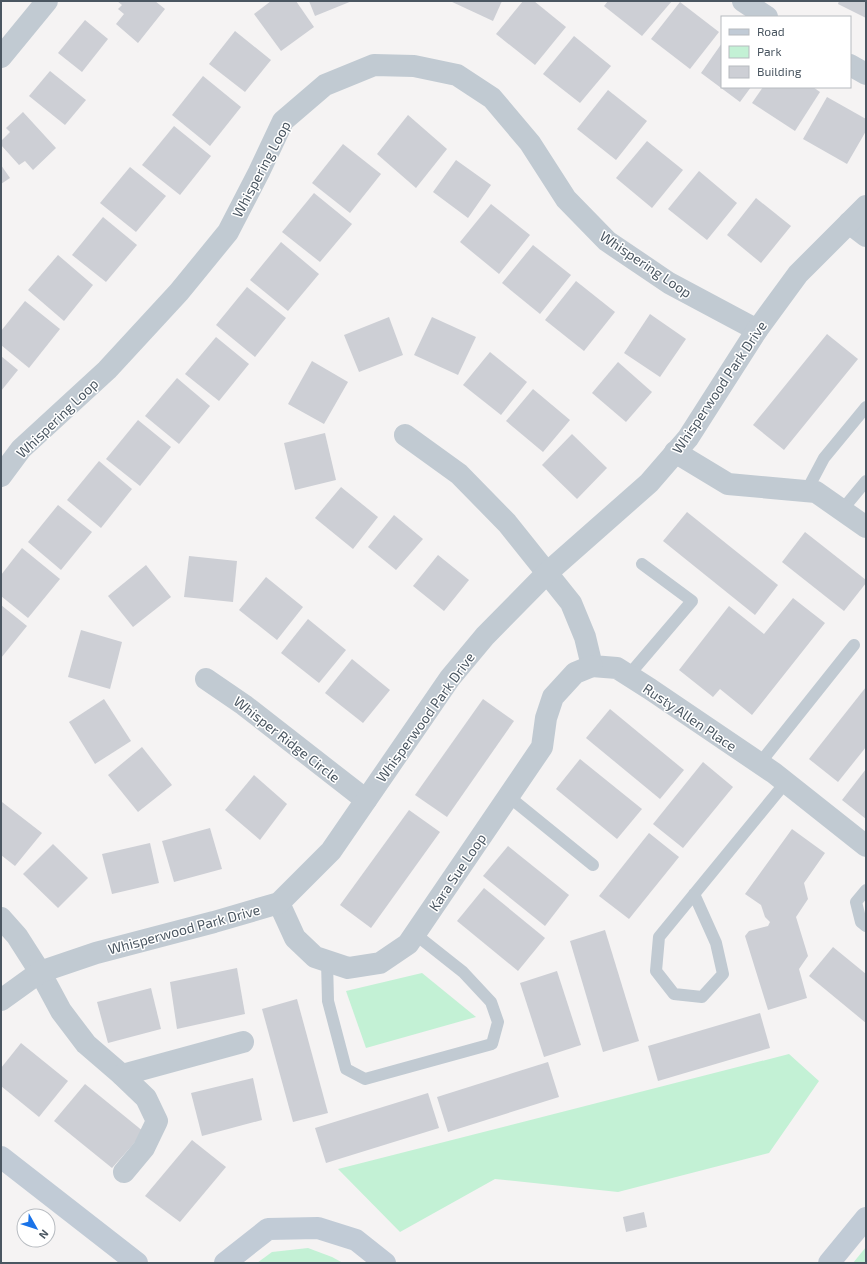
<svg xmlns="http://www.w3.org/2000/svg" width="867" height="1264" font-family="'Exo 2',sans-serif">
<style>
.green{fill:#c3f1d5}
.building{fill:#cdcfd5}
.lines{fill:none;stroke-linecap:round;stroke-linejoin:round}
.lane{stroke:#c1cad2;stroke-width:12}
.street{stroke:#c1cad2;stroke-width:22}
.secondary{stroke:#c1cbd6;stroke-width:22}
.labels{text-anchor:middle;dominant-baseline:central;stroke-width:3;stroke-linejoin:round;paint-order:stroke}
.street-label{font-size:14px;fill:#4a5661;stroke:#fff}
</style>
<rect width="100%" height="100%" fill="#f5f3f3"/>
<g class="green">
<path d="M422,973L476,1017L366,1048L346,991Z"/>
<path d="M789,1054L819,1081L769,1153L618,1192L495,1179L400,1232L338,1169Z"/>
<path d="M866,1247V1263H853Z"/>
<path d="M308,1248L332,1257L343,1263H257L272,1252Z"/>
</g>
<g class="building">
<path d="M117,1H155L165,9L138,43L116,24L124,14L118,9L122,5Z"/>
<path d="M271,1H296L314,27L281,51L254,14Z"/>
<path d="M309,1H352L315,16Z"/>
<path d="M450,1H502L493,21Z"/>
<path d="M523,1H534L566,27L535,65L496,34Z"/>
<path d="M608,1H672L642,36L604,6Z"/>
<path d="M839,1H866V18L838,4Z"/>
<path d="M680,2L719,32L690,69L651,39Z"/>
<path d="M85,20L108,39L82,72L58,53Z"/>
<path d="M235,31L271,60L245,92L209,64Z"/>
<path d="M574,36L611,66L580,103L543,74Z"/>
<path d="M722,43V87H751L740,102L701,73Z"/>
<path d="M50,71L86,100L65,125L29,96Z"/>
<path d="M203,76L241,107L210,146L172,115Z"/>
<path d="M763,87H813L820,92L795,131L752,103Z"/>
<path d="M608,90L647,121L616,160L577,129Z"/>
<path d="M827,97L866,119V131L847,164L803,139Z"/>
<path d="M23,112L56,148L33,170L25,161L19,165L1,145V141L10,132L6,128Z"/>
<path d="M408,115L447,149L416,188L377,154Z"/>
<path d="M174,126L211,156L180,195L142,165Z"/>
<path d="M647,141L683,170L652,208L616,178Z"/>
<path d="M343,144L381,174L350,213L312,183Z"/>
<path d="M456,160L491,185L468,218L433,192Z"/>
<path d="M1,165L10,178L1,184Z"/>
<path d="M130,167L166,196L136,232L100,203Z"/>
<path d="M699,171L737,203L707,240L668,209Z"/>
<path d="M314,193L352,224L320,262L282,232Z"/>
<path d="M756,198L791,226L761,263L727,235Z"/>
<path d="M491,204L530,235L499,274L460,242Z"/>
<path d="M103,217L137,245L106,282L72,255Z"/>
<path d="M281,242L319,274L288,311L250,280Z"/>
<path d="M533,245L571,275L540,314L502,283Z"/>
<path d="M58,255L93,285L64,321L28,290Z"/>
<path d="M576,281L615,312L584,351L545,320Z"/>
<path d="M247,287L286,318L255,357L216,325Z"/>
<path d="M25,301L60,329L29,368L1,345V331Z"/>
<path d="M650,314L686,339L660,377L624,353Z"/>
<path d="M389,317L403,355L359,372L344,335Z"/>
<path d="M432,317L476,337L458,375L414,355Z"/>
<path d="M827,334L858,359L784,450L753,425Z"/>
<path d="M216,337L249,364L219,401L185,374Z"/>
<path d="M490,352L527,382L501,415L463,385Z"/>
<path d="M1,356L18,370L1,391Z"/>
<path d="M312,361L348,382L324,424L288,404Z"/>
<path d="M618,362L652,392L626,422L592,393Z"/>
<path d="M177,378L210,406L179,444L145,416Z"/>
<path d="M533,389L570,420L543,452L506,421Z"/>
<path d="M138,420L171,447L140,486L106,459Z"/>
<path d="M325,433L336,480L295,490L284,443Z"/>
<path d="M572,434L607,468L577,499L542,465Z"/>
<path d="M99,461L132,489L101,528L67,500Z"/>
<path d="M341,487L378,517L353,549L315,518Z"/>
<path d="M58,505L92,532L61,570L28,542Z"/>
<path d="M687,512L778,585L755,615L663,541Z"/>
<path d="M394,515L423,539L396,570L368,547Z"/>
<path d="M805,532L866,580V583L844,611L782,562Z"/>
<path d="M22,548L60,579L28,618L1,596V575Z"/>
<path d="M438,555L469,580L444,611L413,586Z"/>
<path d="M189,556L237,561L233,602L184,597Z"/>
<path d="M146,565L171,597L133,627L108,596Z"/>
<path d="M266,577L303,607L277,640L239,610Z"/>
<path d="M793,598L825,623L752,715L720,689L713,697L679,670L729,606L764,634Z"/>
<path d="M1,605L27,626L1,658Z"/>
<path d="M308,619L346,650L319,683L281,653Z"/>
<path d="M81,630L122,642L110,689L68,677Z"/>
<path d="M352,659L390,690L363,723L325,693Z"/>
<path d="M866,687V747L838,782L809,759Z"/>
<path d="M104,699L131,741L95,764L69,722Z"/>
<path d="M483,699L514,721L447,817L415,795Z"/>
<path d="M610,709L684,770L660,799L586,738Z"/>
<path d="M142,747L172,785L138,812L108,775Z"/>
<path d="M580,759L642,809L617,839L556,789Z"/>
<path d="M703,762L733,787L683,848L653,824Z"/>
<path d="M866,769V819L842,800Z"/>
<path d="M254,775L287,804L260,840L225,810Z"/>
<path d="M2,802L42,833L15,866L1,855V803Z"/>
<path d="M409,810L440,832L371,928L340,905Z"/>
<path d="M210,828L222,869L174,882L162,841Z"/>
<path d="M792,829L825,853L804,883L808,899L796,917L808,956L799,969L807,998L768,1010L745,936L749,931L768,926L770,922L765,917L761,905L745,894Z"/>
<path d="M649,833L679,857L629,919L599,896Z"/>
<path d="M150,843L159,883L112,894L102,854Z"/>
<path d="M53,844L88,878L58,908L23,874Z"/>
<path d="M508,846L569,895L545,926L483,876Z"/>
<path d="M484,888L545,938L518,971L457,921Z"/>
<path d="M605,930L639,1041L603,1052L570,941Z"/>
<path d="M833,947L866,974V1023L809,976Z"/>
<path d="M237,968L245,1014L177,1029L170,982Z"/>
<path d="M557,971L581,1045L544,1057L520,983Z"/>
<path d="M151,988L161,1029L108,1043L97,1002Z"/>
<path d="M297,999L328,1113L293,1122L262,1009Z"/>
<path d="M760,1013L770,1048L658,1081L648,1046Z"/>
<path d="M21,1043L68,1081L39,1117L1,1086V1068Z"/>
<path d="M548,1062L559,1097L448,1132L437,1097Z"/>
<path d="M253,1078L262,1120L202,1136L191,1093Z"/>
<path d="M85,1084L144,1132L112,1168L54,1121Z"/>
<path d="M428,1093L439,1128L326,1163L315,1128Z"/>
<path d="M192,1140L226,1167L180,1222L145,1196Z"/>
<path d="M644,1212L647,1227L626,1232L623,1217Z"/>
</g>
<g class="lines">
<g class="lane">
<path d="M806,492L824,458L866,407"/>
<path d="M842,510L866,481"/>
<path d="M628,676L692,601L642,564"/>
<path d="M760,763L854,645"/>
<path d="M508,796L593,865"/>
<path d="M866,890L856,902L861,922L866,926"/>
<path d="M694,894L716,943L723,974L702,997L674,994L656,971L659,937L786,782"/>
<path d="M327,961L328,1001L346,1069L365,1079L492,1044L498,1022L491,1002L463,972L415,934"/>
</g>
<g class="street">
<path d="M743,1L767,17"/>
<path d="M1,57L47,1"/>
<path d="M850,65L866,74"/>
<path d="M849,223L866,236"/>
<path d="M405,435L459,474L507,523L571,603L585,637L592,666L617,668L650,689L774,773L866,846"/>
<path d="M675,452L728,484L816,492L866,527"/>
<path d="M1,476L21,449L107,370L179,292L228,232L259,172L283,121L325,85L374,65L414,66L457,75L492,98L530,143L566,199L607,241L669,283L757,330"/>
<path d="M206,679L244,705L366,800"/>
<path d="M279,903L295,938L315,957L348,968L380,963L408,944L542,747L546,718L553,697L575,673L592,666"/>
<path d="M1,918L17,936L40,972L61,1011L86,1044L122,1075L243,1042"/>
<path d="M1,1000L40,972L96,953L214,922L279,903L331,851L450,678L485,636L547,573L649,483L688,438L757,330L798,274L866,206"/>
<path d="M122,1075L146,1098L157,1121L144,1148L124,1172"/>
</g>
<g class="secondary">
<path d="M1,1157L137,1263"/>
<path d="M225,1263L268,1229L318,1228L356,1240L385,1263"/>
<path d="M829,1263L866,1218"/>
</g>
</g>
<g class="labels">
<g class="street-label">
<text transform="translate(261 169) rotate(-62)">Whispering Loop</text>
<text transform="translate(646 264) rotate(34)">Whispering Loop</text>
<text transform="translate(719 387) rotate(-56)">Whisperwood Park Drive</text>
<text transform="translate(57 418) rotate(-44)">Whispering Loop</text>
<text transform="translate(425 717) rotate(-54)">Whisperwood Park Drive</text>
<text transform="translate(690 717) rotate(34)">Rusty Allen Place</text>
<text transform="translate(287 739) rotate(38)">Whisper Ridge Circle</text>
<text transform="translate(457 872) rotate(-56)">Kara Sue Loop</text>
<text transform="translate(184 929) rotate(-15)">Whisperwood Park Drive</text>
</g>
</g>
<rect width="867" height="1264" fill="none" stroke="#4a5661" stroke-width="4"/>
<rect x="721" y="16" width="130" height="72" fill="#ffffff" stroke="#b7bbc0"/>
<rect x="729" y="29" width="20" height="6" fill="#c1cbd6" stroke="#b7bbc0"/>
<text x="757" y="36" font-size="12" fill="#4a5661">Road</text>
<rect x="729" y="46" width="20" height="12" fill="#c3f1d5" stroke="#b7bbc0"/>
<text x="757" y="56" font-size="12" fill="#4a5661">Park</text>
<rect x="729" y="66" width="20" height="12" fill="#cdcfd5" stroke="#b7bbc0"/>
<text x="757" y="76" font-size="12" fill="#4a5661">Building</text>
<g transform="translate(36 1228) rotate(129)"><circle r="19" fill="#ffffff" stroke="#b7bbc0"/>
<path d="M0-3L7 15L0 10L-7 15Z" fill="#1a73e8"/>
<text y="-6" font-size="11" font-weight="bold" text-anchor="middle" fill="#4a5661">N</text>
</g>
</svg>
